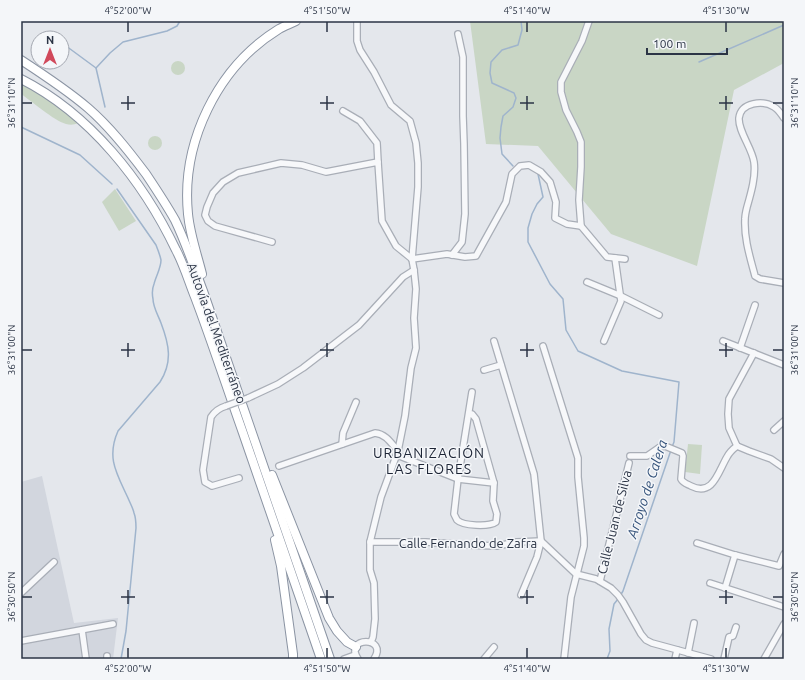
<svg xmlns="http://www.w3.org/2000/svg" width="805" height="680" font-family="Ubuntu,sans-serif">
	<rect width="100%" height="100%" fill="#e4e7ec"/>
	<polygon fill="#d2d6de" points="42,476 74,623 118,618 113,659 21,659 21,482"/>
	<g fill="#c9d6c5">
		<polygon points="470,21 784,21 784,63 734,90 697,266 611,234 538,146 486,144"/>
		<circle cx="178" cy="68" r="7"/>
		<path d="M21 84C42 94 61 108 78 123 74 125 70 125 66 124 53 120 33 102 21 94Z"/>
		<circle cx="155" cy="143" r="7"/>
		<polygon points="115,189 136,221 119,231 102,202"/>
		<polygon points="688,444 702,445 700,474 685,472"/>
	</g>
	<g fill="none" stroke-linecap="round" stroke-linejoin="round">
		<g stroke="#9fb4cc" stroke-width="1.5">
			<polyline points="62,43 96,68"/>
			<polyline points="699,62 784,25"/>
			<polyline points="105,107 96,68 110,53 123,42 167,31 177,26 180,21"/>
			<polyline points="21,127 80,155 112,184"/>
			<polyline points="513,166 502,154 500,138 501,127 503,116 513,107 516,98 514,93 492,83 490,73 491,62 502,50 518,45 522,30 521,21"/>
			<polyline points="538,174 543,197 537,204 532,214 528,228 528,242 550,284 563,299 566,330 578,351 622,371 679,382 674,442 672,447"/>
			<path d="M117 189 156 245C158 250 160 255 161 260 161 268 156 276 154 284 152 289 152 294 153 299 153 307 158 315 161 323 169 344 173 362 160 382L118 431C106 458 117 474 128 498 130 503 133 508 134 513 136 518 136 523 136 528L126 631 121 659"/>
			<polyline points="620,596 623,591 671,450"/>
			<polyline points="607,659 610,651 609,629 614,604 618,599"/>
		</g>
		<defs>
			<g id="minor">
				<polyline points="357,21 357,41 360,50 374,72 391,105 410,121 416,143 418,163 418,187 412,259"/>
				<polyline points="343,111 360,121 377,143 378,162"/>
				<path d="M784 118C781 114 778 109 774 107 763 100 741 102 739 118 738 131 752 148 754 162 756 176 751 193 747 207 746 211 745 215 745 219 744 239 750 257 755 276L760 279 784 283"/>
				<polyline points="581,226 579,200 581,167 581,142 577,132 566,110 561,92 561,82 582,41 589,21"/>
				<polyline points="272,242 215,226 208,221 205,215 207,207 213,193 223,182 238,173 281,163 302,165 326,172 378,162 382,221 396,246 412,259 414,270 416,289 414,318 416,348 411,368 405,416 398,451 381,497 370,542 370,570 374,583 375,619 373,637 371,642"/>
				<polyline points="452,255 462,242 465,214 464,144 463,116 463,57 458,34"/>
				<polyline points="412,259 447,254 465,257 476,256 506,202 512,174 520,166 529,165 541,172 550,182 556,202 555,218 567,224 581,226 607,257 625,259"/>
				<polyline points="587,282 621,296 659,315"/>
				<polyline points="494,341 534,474 541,541 537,557 521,595"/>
				<polyline points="604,341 621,301 615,258"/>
				<polyline points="723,341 784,365"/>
				<polyline points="543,346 578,458 578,477 584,538 584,546 571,597 564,659"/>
				<polyline points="740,348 755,305"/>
				<polyline points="484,370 501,365"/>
				<polyline points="248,398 278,384 303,368 359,325 403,277 414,270"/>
				<path d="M226 406C219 408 215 411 211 417L203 470 205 482 212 486 239 478"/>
				<path d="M469 413 472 414 476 419 494 483 493 501 497 514 496 522C489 527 463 526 457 520 456 518 455 516 454 514L458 479 472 392"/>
				<polyline points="774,430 784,421"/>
				<polyline points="342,444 343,433 356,402"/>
				<polyline points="737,446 729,428 728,414 729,399 754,353"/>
				<polyline points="737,446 749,451 771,459 784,468"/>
				<polyline points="397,455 458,479 494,483"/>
				<path d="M630 456H647L660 447 665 446 682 453 683 456 681 479C683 483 687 484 691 486 713 497 718 472 727 457 729 453 733 449 737 446"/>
				<path d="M279 466 375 433C386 434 391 443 398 451"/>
				<polyline points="370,542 426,542 467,545 497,546 517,542 541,541 576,574 596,579 611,588 618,595 623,602 641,634 646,640 652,643 711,659"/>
				<polyline points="697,543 735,555 779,566 784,554"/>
				<polyline points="600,581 629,463"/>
				<polyline points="710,583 784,607"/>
				<polyline points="725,588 735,555"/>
				<polyline points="21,593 54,562"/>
				<polyline points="82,630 86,659"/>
				<polyline points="21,641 113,624"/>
				<polyline points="688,653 694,623"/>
				<polyline points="107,656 107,659"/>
				<polyline points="344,659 355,655"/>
				<path d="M358 659C343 636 389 636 374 659"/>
				<polyline points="484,659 494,647"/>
				<polyline points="675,659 677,650"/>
				<polyline points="724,659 729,637 733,636 736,627"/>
				<polyline points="764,659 784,624"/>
			</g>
			<g id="highway">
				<path d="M21 60C44 75 67 90 88 108 110 127 128 150 146 174 156 189 166 204 175 220 186 243 194 267 203 291L330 659"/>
				<path d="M21 79C90 114 143 181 176 250 184 265 189 282 195 297 212 342 227 388 243 433 269 509 295 584 321 659"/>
				<path d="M202 274C197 254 190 235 188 214 181 143 217 67 279 29 284 26 290 24 296 21"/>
				<polyline points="272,475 329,618 337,631 347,642 356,647"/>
				<polyline points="275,540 281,566 293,654 293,659"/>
			</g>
		</defs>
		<use href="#minor" stroke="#a9aeb7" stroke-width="8"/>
		<use href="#highway" stroke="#8b94a3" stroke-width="10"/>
		<use href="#minor" stroke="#f7f8fa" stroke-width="5.5"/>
		<use href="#highway" stroke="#fff" stroke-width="8"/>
		<defs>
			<polyline id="minor-bridge" points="226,406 248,398"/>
		</defs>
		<use href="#minor-bridge" stroke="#a9aeb7" stroke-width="8" stroke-linecap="butt"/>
		<use href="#minor-bridge" stroke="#f7f8fa" stroke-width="5.5"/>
	</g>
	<path fill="none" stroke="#2b3445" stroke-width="1.5" d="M128 22V32M327 22V32M527 22V32M726 22V32M128 96V110M327 96V110M527 96V110M726 96V110M22 103H32M121 103H135M320 103H334M520 103H534M719 103H733M773 103H783M128 343V357M327 343V357M527 343V357M726 343V357M22 350H32M121 350H135M320 350H334M520 350H534M719 350H733M773 350H783M128 590V604M327 590V604M527 590V604M726 590V604M22 597H32M121 597H135M320 597H334M520 597H534M719 597H733M773 597H783M128 648V658M327 648V658M527 648V658M726 648V658"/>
	<g text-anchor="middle" stroke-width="3" stroke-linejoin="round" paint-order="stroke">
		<g font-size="13" fill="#2b3445" stroke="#f4f6f9">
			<text transform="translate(217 333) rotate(70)" y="5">Autovía del Mediterráneo</text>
			<text transform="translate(614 522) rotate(-76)" y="5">Calle Juan de Silva</text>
			<text x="468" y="548">Calle Fernando de Zafra</text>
		</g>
		<g font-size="14" letter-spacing="1" fill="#1d2536" stroke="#f4f6f9">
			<text x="429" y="458">URBANIZACIÓN<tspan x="429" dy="16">LAS FLORES</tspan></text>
		</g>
		<g font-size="14" font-style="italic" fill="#34527a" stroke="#f4f6f9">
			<text transform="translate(647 489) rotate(-72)" y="5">Arroyo de Calera</text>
		</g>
	</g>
	<rect width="805" height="680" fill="none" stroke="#f4f6f9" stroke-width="44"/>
	<g transform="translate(50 50)"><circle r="19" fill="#f4f6f9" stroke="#a4a8b1"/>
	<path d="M0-3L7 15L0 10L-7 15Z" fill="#d1495b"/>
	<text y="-6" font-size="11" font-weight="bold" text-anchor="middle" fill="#2b3445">N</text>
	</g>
	<path d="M647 48v6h80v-6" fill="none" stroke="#2b3445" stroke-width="2"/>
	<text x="653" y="48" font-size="12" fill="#2b3445" stroke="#f4f6f9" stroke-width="3" paint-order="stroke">100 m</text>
	<rect x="22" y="22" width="761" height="636" fill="none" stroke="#2b3445" stroke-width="1.5"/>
	<g font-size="10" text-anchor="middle" fill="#2b3445">
		<text x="128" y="14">4°52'00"W</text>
		<text x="327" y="14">4°51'50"W</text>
		<text x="527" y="14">4°51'40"W</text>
		<text x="726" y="14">4°51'30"W</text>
		<text transform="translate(11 103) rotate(-90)" y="4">36°31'10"N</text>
		<text transform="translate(794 103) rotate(-90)" y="4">36°31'10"N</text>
		<text transform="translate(11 350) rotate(-90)" y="4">36°31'00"N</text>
		<text transform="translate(794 350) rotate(-90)" y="4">36°31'00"N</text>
		<text transform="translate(11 597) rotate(-90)" y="4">36°30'50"N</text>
		<text transform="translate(794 597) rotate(-90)" y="4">36°30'50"N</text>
		<text x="128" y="672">4°52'00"W</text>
		<text x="327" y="672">4°51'50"W</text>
		<text x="527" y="672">4°51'40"W</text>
		<text x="726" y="672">4°51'30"W</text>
	</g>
</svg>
